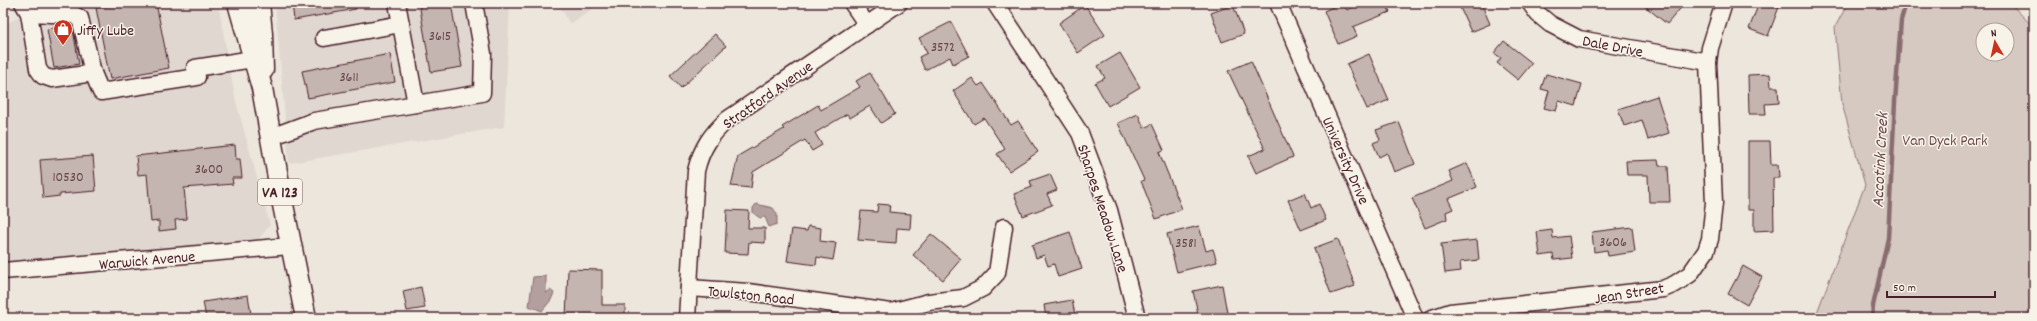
<svg xmlns="http://www.w3.org/2000/svg" width="2037" height="321" font-family="Dekko,sans-serif">
	<rect width="100%" height="100%" fill="#ece6dd"/>
	<filter id="ink" filterUnits="userSpaceOnUse"><feTurbulence type="fractalNoise" baseFrequency=".025" numOctaves="2"/><feDisplacementMap in="SourceGraphic" scale="8" xChannelSelector="R" yChannelSelector="G"/><feConvolveMatrix kernelMatrix="1 2 1 2 8 2 1 2 1" color-interpolation-filters="sRGB"/></filter>
	<g filter="url(#ink)">
		<g fill="#e0d7d0">
			<polygon points="40,3 218,3 235,98 270,225 259,239 3,265 3,16 6,14 8,23"/>
			<polygon points="275,3 510,3 504,127 289,163"/>
			<polygon points="558,3 601,3 570,24"/>
		</g>
		<path fill="#d5c9c2" stroke="#907476" fill-rule="evenodd" d="M1848 3H2010L2034 28V308L2024 318H1815L1865 185 1842 104 1835 27ZM1983 30H2007V54H1983Z"/>
		<g fill="#b39f9d" stroke="#896c6f">
			<polygon points="756,204 773,208 777,214 777,224 769,227 765,217 760,218 753,213 753,208"/>
			<polygon points="546,276 546,293 550,290 554,293 551,300 542,311 529,306 533,277"/>
		</g>
		<g fill="none" stroke-linecap="round" stroke-linejoin="round">
			<polyline stroke="#896c6f" stroke-width="4.5" points="1872,318 1873,306 1888,238 1895,102 1901,20 1906,3"/>
		</g>
		<g fill="#c4b5b0" stroke="#4a1f2b">
			<polygon points="124,3 156,3 169,68 110,79 96,8"/>
			<polygon points="292,3 356,3 356,9 294,20"/>
			<polygon points="419,3 451,3 462,67 431,72"/>
			<polygon points="1342,3 1347,10 1363,3 1386,3 1390,12 1353,27 1357,36 1338,44 1324,11"/>
			<polygon points="1458,3 1481,3 1490,24 1471,32"/>
			<polygon points="1641,3 1685,3 1667,24"/>
			<polygon points="1759,3 1769,3 1779,7 1768,36 1749,29"/>
			<polygon points="1085,5 1105,35 1078,53 1059,23"/>
			<polygon points="1233,5 1244,34 1222,42 1211,13"/>
			<polygon points="951,22 969,56 953,64 950,57 925,70 919,57 927,53 919,38"/>
			<polygon points="72,24 79,64 54,68 47,29"/>
			<polygon points="715,34 726,46 681,88 670,76"/>
			<polygon points="1504,41 1532,63 1518,80 1497,63 1501,58 1494,53"/>
			<polygon points="1120,53 1140,87 1108,106 1095,83 1105,78 1098,66"/>
			<polygon points="390,54 395,82 308,98 302,71"/>
			<polygon points="1369,54 1389,100 1367,109 1347,64"/>
			<polygon points="1251,61 1293,157 1256,173 1248,156 1265,149 1228,71"/>
			<polygon points="870,73 895,114 881,123 870,106 850,118 847,114 815,133 822,145 812,151 805,140 753,172 751,188 731,186 738,156 784,129 782,127 818,105 821,110 860,87 856,81"/>
			<polygon points="1546,74 1582,84 1576,106 1559,101 1556,111 1544,108 1549,91 1541,89"/>
			<polygon points="1770,74 1771,87 1778,87 1779,103 1765,104 1766,114 1749,114 1748,75"/>
			<polygon points="972,78 978,86 983,83 1011,125 1018,121 1038,152 1009,171 997,154 1005,149 984,118 974,124 953,91"/>
			<polygon points="1657,96 1669,133 1648,140 1642,120 1624,126 1618,109"/>
			<polygon points="1138,114 1144,128 1152,124 1164,150 1159,152 1182,209 1156,219 1141,181 1144,180 1118,123"/>
			<polygon points="1399,122 1415,164 1394,172 1387,153 1379,157 1373,143 1380,140 1376,130"/>
			<polygon points="1748,141 1770,141 1771,165 1778,165 1779,178 1773,178 1774,230 1754,231 1754,210 1748,210"/>
			<polygon points="235,145 236,159 240,159 242,178 232,178 233,184 184,188 187,219 175,220 176,229 159,231 159,221 151,222 147,174 138,175 136,156"/>
			<polygon points="93,156 96,191 60,194 60,196 43,198 40,160"/>
			<polygon points="1658,160 1659,166 1668,166 1670,202 1649,202 1648,175 1627,175 1626,161"/>
			<polygon points="1467,163 1477,187 1448,199 1453,209 1446,212 1447,219 1425,228 1412,198 1453,181 1449,171"/>
			<polygon points="1050,174 1057,190 1047,194 1052,205 1023,216 1014,194 1032,187 1030,181"/>
			<polygon points="1305,193 1311,208 1319,204 1326,220 1301,230 1288,200"/>
			<polygon points="878,204 890,205 889,212 911,214 910,229 897,228 896,243 858,240 861,211 877,212"/>
			<polygon points="727,210 749,211 748,228 765,228 765,243 749,242 748,254 725,253"/>
			<polygon points="808,226 821,228 820,241 836,243 833,260 817,257 816,265 787,261 792,229 807,231"/>
			<polygon points="1199,226 1206,251 1213,249 1217,262 1177,272 1167,234"/>
			<polygon points="1632,227 1635,252 1608,256 1607,250 1594,252 1592,232"/>
			<polygon points="1552,230 1553,238 1569,236 1572,258 1554,260 1553,254 1540,256 1537,232"/>
			<polygon points="1070,232 1082,269 1058,277 1054,264 1048,266 1044,255 1036,258 1032,245"/>
			<polygon points="931,234 961,259 943,280 913,255"/>
			<polygon points="1338,239 1355,286 1331,294 1314,248"/>
			<polygon points="1477,240 1479,260 1460,262 1461,271 1445,273 1441,244"/>
			<polygon points="1743,266 1762,277 1747,305 1728,294"/>
			<polygon points="568,269 602,270 602,305 625,305 625,318 566,318"/>
			<polygon points="1222,285 1228,318 1199,318 1193,291"/>
			<polygon points="421,287 425,308 407,311 403,291"/>
			<polygon points="248,295 251,314 242,315 243,318 206,318 203,302"/>
			<polygon points="1072,300 1075,315 1068,316 1068,318 1046,318 1044,305"/>
		</g>
		<g fill="none" stroke-linecap="round" stroke-linejoin="round">
			<defs>
				<g id="minor">
					<polyline points="23,3 29,13 38,69 43,76 52,79 93,73"/>
					<polyline points="397,3 416,104"/>
					<polyline points="852,3 867,25"/>
					<polyline points="995,3 1080,133 1109,210 1137,318"/>
					<polyline points="1278,3 1415,318"/>
					<polyline points="1530,3 1538,14 1550,24 1579,39 1708,62"/>
					<polyline points="29,13 74,15 80,18 93,73 101,92 197,77 195,68 253,59"/>
					<polyline points="324,38 401,24"/>
					<polyline points="271,137 314,121 482,93 483,54 474,3"/>
					<polyline points="3,271 290,246"/>
					<polyline points="689,288 748,292 891,312 929,302 963,298 983,288 997,273 1004,227"/>
					<path d="M687 318 696 171C701 149 711 134 728 119L899 3"/>
					<polyline points="1432,318 1450,312 1663,289 1675,284 1690,274 1706,251 1710,239 1714,203 1708,62 1710,48 1724,3"/>
				</g>
				<g id="major">
					<polyline points="238,3 262,88 282,200 306,318"/>
					<polyline points="259,3 262,34 263,70"/>
				</g>
			</defs>
			<use href="#minor" stroke="#4a1f2b" stroke-width="19"/>
			<use href="#major" stroke="#4a1f2b" stroke-width="23"/>
			<use href="#minor" stroke="#f7f3e8" stroke-width="16"/>
			<use href="#major" stroke="#f7f3e8" stroke-width="20"/>
		</g>
	</g>
	<defs>
		<symbol id="shop-pin" viewBox="-11 -11 22 30"><path d="M0 17L-7.5 6A9.5 9.5 0 1 1 7.5 6Z" fill="#c8321e" stroke="#f7f3e8"/><path d="M-5-2.5h2.3a2.7 3.5 0 0 1 5.4 0H5L5.5 6h-11ZM-1.5-2.5h3a1.5 2.3 0 0 0-3 0Z" fill="#fff"/></symbol>
	</defs>
	<g fill-rule="evenodd">
		<use href="#shop-pin" x="52" y="18" width="22" height="30"/>
	</g>
	<g text-anchor="middle" stroke-width="3" stroke-linejoin="round" paint-order="stroke">
		<g font-size="14" fill="#68444c">
			<text x="440" y="40">3615</text>
			<text x="943" y="51">3572</text>
			<text x="349" y="81">3611</text>
			<text x="209" y="173">3600</text>
			<text x="68" y="181">10530</text>
			<text x="1613" y="246">3606</text>
			<text x="1186" y="247">3581</text>
		</g>
		<rect fill="#f7f3e8" stroke="#7e5f64" stroke-width="1" x="258" y="179" width="44" height="26" rx="3"/>
		<g font-size="15" font-weight="bold" fill="#4a1f2b">
			<text x="280" y="197">VA 123</text>
		</g>
		<g font-size="16" fill="#4a1f2b" stroke="#f7f3e8" text-anchor="start">
			<text x="77" y="35">Jiffy Lube</text>
		</g>
		<g font-size="16" fill="#4a1f2b" stroke="#f7f3e8">
			<text transform="translate(1613 45) rotate(11)" y="6">Dale Drive</text>
			<text transform="translate(767 94) rotate(-35)" y="6">Stratford Avenue</text>
			<text transform="translate(1347 160) rotate(66)" y="6">University Drive</text>
			<text transform="translate(1104 208) rotate(72)" y="6">Sharpes Meadow Lane</text>
			<text transform="translate(147 259) rotate(-5)" y="6">Warwick Avenue</text>
			<text transform="translate(1629 292) rotate(-9)" y="6">Jean Street</text>
			<text transform="translate(751 294) rotate(6)" y="6">Towlston Road</text>
		</g>
		<g font-size="16" fill="#6d4a51" stroke="#f7f3e8">
			<text x="1945" y="145">Van Dyck Park</text>
		</g>
		<g font-size="17" font-style="italic" fill="#6f4c53" stroke="#f7f3e8">
			<text transform="translate(1879 160) rotate(-87)" y="6">Accotink Creek</text>
		</g>
	</g>
	<rect width="2037" height="321" fill="none" stroke="#f7f3e8" stroke-width="16"/>
	<rect x="8" y="8" width="2021" height="305" fill="none" stroke="#4a1f2b" stroke-width="1.5" filter="url(#ink)"/>
	<g transform="translate(1995 42) rotate(351)"><circle r="19" fill="#f7f3e8" stroke="#b29e9c"/>
	<path d="M0-3L7 15L0 10L-7 15Z" fill="#c8321e"/>
	<text y="-6" font-size="11" font-weight="bold" text-anchor="middle" fill="#4a1f2b">N</text>
	</g>
	<path d="M1887 291v6h108v-6" fill="none" stroke="#4a1f2b" stroke-width="2"/>
	<text x="1893" y="291" font-size="12" fill="#4a1f2b" stroke="#f7f3e8" stroke-width="3" paint-order="stroke">50 m</text>
</svg>
